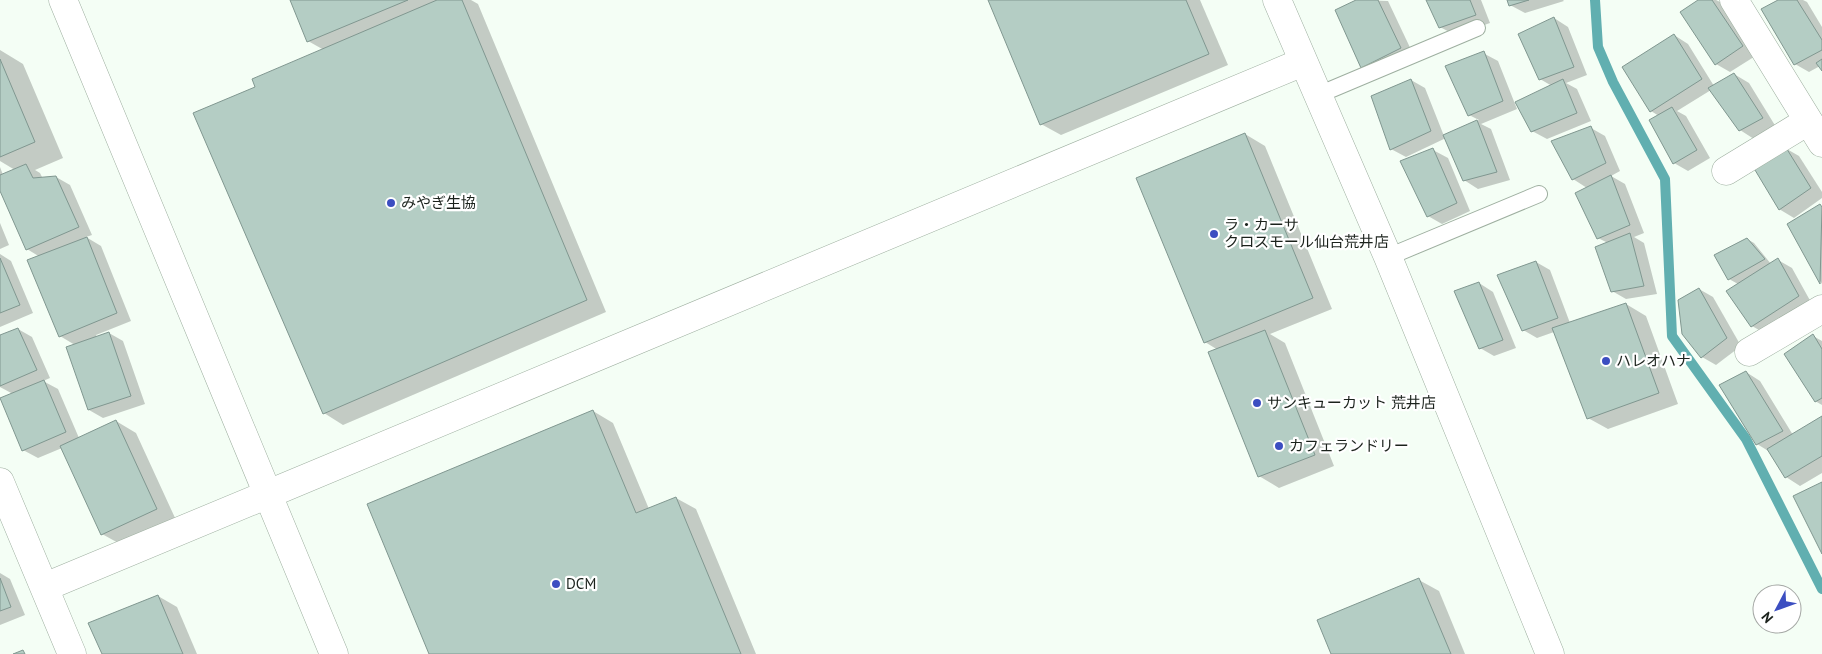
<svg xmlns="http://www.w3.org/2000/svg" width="1822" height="654" font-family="'PT Sans','Noto Sans JP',sans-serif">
	<rect width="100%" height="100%" fill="#f4fef5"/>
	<g fill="#0003">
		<polygon points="291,0 471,0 478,4 606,312 343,425 324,413 257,87 324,50 308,41"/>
		<polygon points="989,0 1200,0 1228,65 1061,135 1041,124"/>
		<polygon points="1359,0 1388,1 1414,56 1376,75 1362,67"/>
		<polygon points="1428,0 1481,0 1490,23 1455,35 1440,27"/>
		<polygon points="1509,0 1563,0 1564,1 1525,13 1510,5"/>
		<polygon points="1700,0 1716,0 1722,3 1757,55 1730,72 1716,64"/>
		<polygon points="1781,0 1803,0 1807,2 1822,27 1822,69 1820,66 1809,72 1795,64"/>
		<polygon points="1554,18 1568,27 1587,75 1566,83 1577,89 1591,121 1547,139 1532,131 1552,86 1540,79"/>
		<polygon points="1674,35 1688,44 1714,86 1734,74 1749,83 1776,127 1754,139 1740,130 1711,90 1677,111 1686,116 1710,158 1688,171 1674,163 1659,116 1651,111"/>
		<polygon points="0,50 23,64 63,158 35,170 40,173 43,179 56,177 70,185 92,235 86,237 101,246 131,321 96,335 97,337 109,333 123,341 145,404 103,418 89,410 75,345 60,336 40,257 27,249 0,188 0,167 3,175 15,170 0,161"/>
		<polygon points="1483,53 1498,61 1517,109 1481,124 1491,129 1510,180 1478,189 1464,180 1446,138 1406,157 1391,149 1411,80 1425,88 1444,136 1479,120 1469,115"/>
		<polygon points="1591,128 1605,136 1620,171 1611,176 1625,184 1644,233 1634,237 1644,243 1657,294 1626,299 1612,291 1608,243 1598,238 1587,188 1573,179"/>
		<polygon points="1245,134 1265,146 1332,309 1270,334 1285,343 1334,466 1279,488 1259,476 1218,350 1205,342"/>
		<polygon points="1785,148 1799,156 1822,192 1822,198 1794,218 1779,209"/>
		<polygon points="1433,150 1448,158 1470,211 1442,224 1428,216"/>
		<polygon points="1820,205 1822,207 1822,284 1788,224"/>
		<polygon points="0,223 9,245 0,249"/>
		<polygon points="1747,239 1754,243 1771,264 1778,260 1792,268 1812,304 1766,334 1752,326 1738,284 1729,279"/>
		<polygon points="0,254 11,261 33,313 0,327"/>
		<polygon points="1536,262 1550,270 1570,323 1626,304 1646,316 1678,404 1608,429 1588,418 1554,332 1537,338 1523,330"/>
		<polygon points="1479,283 1493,292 1516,348 1494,356 1480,348"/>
		<polygon points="1699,289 1713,297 1741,346 1716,365 1702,357"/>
		<polygon points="18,329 32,337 50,378 43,381 58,389 79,438 116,421 136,433 176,520 122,545 102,534 62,448 38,458 23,450 13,394 0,387 0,337"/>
		<polygon points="1813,336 1822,341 1822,405 1815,401"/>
		<polygon points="1746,372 1760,381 1793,435 1822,418 1822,473 1800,486 1786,477 1770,452 1757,444"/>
		<polygon points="593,411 613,423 649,509 676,498 696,509 756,654 431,654"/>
		<polygon points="0,573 10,579 25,615 0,625"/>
		<polygon points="1419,580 1439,591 1465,654 1332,654"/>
		<polygon points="158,596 177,607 197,654 103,654"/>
	</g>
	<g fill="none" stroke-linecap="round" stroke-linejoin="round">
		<polyline stroke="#61afb0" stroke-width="10" points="1595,0 1598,47 1613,82 1665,179 1672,336 1746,439 1822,589"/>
	</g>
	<g fill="#b4cdc4" stroke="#809790">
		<polygon points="290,0 408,0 307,42"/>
		<polygon points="437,0 462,0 587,300 323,414 193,113 255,87 252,79"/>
		<polygon points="988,0 1186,0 1209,54 1040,125"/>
		<polygon points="1356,0 1378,0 1401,48 1361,68 1335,10"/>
		<polygon points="1426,0 1470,0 1476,15 1439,28"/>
		<polygon points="1507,0 1529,0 1509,6"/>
		<polygon points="1698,0 1712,0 1743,46 1715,65 1680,12"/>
		<polygon points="1778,0 1797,0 1822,40 1822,50 1794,65 1761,9"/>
		<polygon points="1554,17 1574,67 1539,80 1518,34"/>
		<polygon points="1674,34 1702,79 1650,112 1622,67"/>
		<polygon points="1484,51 1503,101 1468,116 1445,66"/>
		<polygon points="0,59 35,142 0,157"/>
		<polygon points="1822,59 1822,71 1816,63"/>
		<polygon points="1734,73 1763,118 1739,131 1708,88"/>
		<polygon points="1411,79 1431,131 1390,150 1371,96"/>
		<polygon points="1563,79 1577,113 1531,132 1515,102"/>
		<polygon points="1672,107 1697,150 1673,164 1649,120"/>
		<polygon points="1477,120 1497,172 1463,181 1443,135"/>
		<polygon points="1591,126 1606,163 1572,180 1551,141"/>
		<polygon points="1245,133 1313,298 1204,343 1136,178"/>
		<polygon points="1785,146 1811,188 1779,210 1752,165"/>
		<polygon points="1433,148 1457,203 1427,217 1400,161"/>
		<polygon points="26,164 33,178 56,176 79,227 26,250 0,191 0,175"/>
		<polygon points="1611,175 1630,225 1597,239 1575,193"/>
		<polygon points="1820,204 1822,207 1820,284 1787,224"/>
		<polygon points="1630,233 1644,286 1611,292 1595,247"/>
		<polygon points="87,237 117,313 59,337 27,260"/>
		<polygon points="1747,238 1765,259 1728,280 1714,255"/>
		<polygon points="0,258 20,305 0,313"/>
		<polygon points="1778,258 1799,296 1751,327 1726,291"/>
		<polygon points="1536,261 1558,318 1522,331 1497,275"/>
		<polygon points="1479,282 1503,340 1479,349 1454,291"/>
		<polygon points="1699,288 1727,338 1701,358 1682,334 1678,300"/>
		<polygon points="1626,303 1659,393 1587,419 1552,328"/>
		<polygon points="18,328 37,370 0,386 0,335"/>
		<polygon points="1265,330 1315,455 1258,477 1208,352"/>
		<polygon points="109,332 131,396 88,410 66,347"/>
		<polygon points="1813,334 1822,349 1822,398 1815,402 1784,354"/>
		<polygon points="1746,371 1783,431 1756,445 1719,385"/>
		<polygon points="44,380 66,432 22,451 0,398"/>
		<polygon points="593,410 636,513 676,497 741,654 429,654 367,504"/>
		<polygon points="1822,416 1822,456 1785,478 1767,449"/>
		<polygon points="116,420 157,509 101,535 60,446"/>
		<polygon points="1822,482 1822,554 1793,496"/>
		<polygon points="0,578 11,607 0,611"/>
		<polygon points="1419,578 1451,654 1331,654 1317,620"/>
		<polygon points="158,595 183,654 102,654 88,623"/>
		<polygon points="23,650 25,654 13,654"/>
	</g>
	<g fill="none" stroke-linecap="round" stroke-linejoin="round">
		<defs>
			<g id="service">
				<polyline points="1318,95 1477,28"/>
				<polyline points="1388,257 1539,194"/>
			</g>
			<g id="minor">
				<polyline points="1734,0 1822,143"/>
				<polyline points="1726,171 1808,121"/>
				<polyline points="1749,352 1822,309"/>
				<polyline points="0,482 72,654"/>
				<polyline points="45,587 266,495"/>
			</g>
			<g id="tertiary">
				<polyline points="63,0 334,654"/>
				<polyline points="1277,0 1388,257 1550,654"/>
				<polyline points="266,495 1303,62"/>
			</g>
		</defs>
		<use href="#service" stroke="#9eafa0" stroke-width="18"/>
		<use href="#minor" stroke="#9eafa0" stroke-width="29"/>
		<use href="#tertiary" stroke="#9eafa0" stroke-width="29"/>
		<use href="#service" stroke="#fff" stroke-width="16"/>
		<use href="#minor" stroke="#fff" stroke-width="28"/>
		<use href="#tertiary" stroke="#fff" stroke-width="28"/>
	</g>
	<g fill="#3c4ec1" stroke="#fff" stroke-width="2">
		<circle cx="391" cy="203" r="5"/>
		<circle cx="1214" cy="234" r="5"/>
		<circle cx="1606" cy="361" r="5"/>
		<circle cx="1257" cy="403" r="5"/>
		<circle cx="1279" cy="446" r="5"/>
		<circle cx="556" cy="584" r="5"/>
	</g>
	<g text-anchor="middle" stroke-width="4.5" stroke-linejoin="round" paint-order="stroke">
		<g font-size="15" fill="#1b221c" stroke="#fff" text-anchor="start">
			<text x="401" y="208">みやぎ生協</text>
			<text x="1224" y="230">ラ・カーサ<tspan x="1224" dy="17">クロスモール仙台荒井店</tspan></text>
			<text x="1616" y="366">ハレオハナ</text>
			<text x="1267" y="408">サンキューカット 荒井店</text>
			<text x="1289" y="451">カフェランドリー</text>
			<text x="566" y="589">DCM</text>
		</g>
	</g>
	<g transform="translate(1777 609) rotate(229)"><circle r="24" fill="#ffffff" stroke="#a4a7a4"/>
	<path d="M0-4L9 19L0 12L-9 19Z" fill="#3c4ec1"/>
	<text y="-8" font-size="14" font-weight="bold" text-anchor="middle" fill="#1b221c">N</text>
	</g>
</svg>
